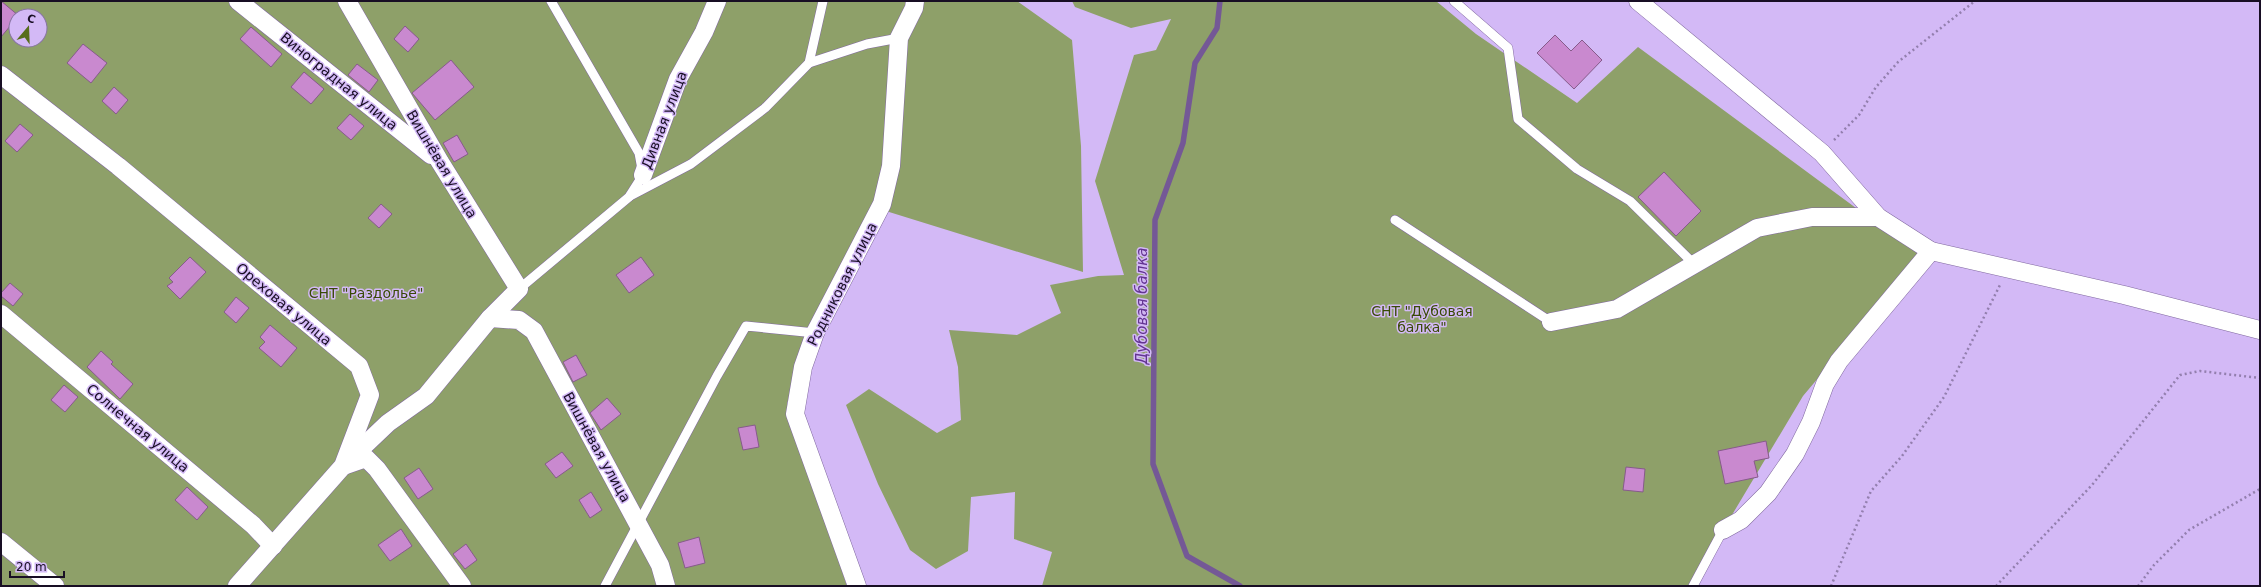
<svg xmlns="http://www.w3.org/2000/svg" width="2261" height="587" font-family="'DejaVu Sans',sans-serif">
	<rect width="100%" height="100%" fill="#d3b9f6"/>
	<g fill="#8ea069" fill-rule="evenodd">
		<path d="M1 1H1017L1072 40 1081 146 1083 272 873 207 811 325 787 404 847 586H1ZM16 16H40V40H16Z"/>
		<polygon points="1072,1 1436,1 1476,34 1577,103 1638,47 1921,256 1803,396 1723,530 1693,586 1042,586 1052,552 1014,539 1015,492 971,497 968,551 936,569 910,550 878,484 846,405 869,389 937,433 961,420 958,367 949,330 1017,335 1061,313 1050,285 1098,276 1124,275 1095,181 1134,55 1156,50 1171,19 1131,28 1075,7"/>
	</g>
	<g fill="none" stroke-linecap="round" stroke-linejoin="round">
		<polyline stroke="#745896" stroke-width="5.5" points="1220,1 1217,28 1195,63 1183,143 1155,220 1153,464 1187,556 1240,586"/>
	</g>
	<g fill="#c989cf" stroke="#865b8a">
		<polygon points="1,1 19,16 16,16 16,19 1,37"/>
		<polygon points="405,26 419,39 408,52 394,39"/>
		<polygon points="251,27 282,54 271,67 240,39"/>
		<polygon points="1555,35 1571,51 1582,40 1602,60 1574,89 1537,53"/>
		<polygon points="83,44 107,63 91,83 67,63"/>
		<polygon points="451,60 474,87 435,120 412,93"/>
		<polygon points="357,64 378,80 369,92 348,75"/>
		<polygon points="304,72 324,89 311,104 291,87"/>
		<polygon points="114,87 128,100 116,114 102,101"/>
		<polygon points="350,114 364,126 351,140 337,128"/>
		<polygon points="20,124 33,135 17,152 5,141"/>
		<polygon points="457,135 468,154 454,162 443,143"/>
		<polygon points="1664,172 1701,211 1676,236 1638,197"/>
		<polygon points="381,204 392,214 379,228 368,218"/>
		<polygon points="190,257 206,272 180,299 167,286 173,282 169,278"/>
		<polygon points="641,257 654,275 629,293 616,275"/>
		<polygon points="10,283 23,294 13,306 1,296 1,293"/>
		<polygon points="236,297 249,308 236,323 224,312"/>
		<polygon points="270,325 297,348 281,367 259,348 265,342 260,337"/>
		<polygon points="101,351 113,362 111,364 133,384 120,399 87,367"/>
		<polygon points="576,355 587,375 573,382 563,362"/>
		<polygon points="64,385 78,397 65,412 51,400"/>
		<polygon points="607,398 621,414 601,430 590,413"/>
		<polygon points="755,425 759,447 743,450 738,428"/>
		<polygon points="1766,441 1769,458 1754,461 1758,477 1725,484 1718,451"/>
		<polygon points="562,452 573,466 556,478 545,464"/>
		<polygon points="1626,467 1645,469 1643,492 1623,490"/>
		<polygon points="419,468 433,489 418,499 404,478"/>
		<polygon points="187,487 208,507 197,520 175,500"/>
		<polygon points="591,492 602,510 590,518 579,500"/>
		<polygon points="401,529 412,546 390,561 378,545"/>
		<polygon points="699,537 705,563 685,568 678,543"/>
		<polygon points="466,544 477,560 465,569 453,554"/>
	</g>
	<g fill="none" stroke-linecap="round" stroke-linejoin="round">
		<defs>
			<g id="lane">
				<polyline points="1454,1 1508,48 1518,119 1577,169 1630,201 1694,264"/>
				<polyline points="809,63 867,44 899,38"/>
				<polyline points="630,196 691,164 765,108 809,63 823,1"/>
				<polyline points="1395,220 1551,322"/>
				<polyline points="519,289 629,197 643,175 639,153 551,1"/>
				<polyline points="605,586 717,376 746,326 815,333"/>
				<polyline points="1693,586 1723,530"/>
			</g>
			<g id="street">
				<polyline points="238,1 431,155"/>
				<polyline points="347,1 440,162 519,289 490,318 426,396 388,423 347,462"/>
				<polyline points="1638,1 1822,153 1878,217 1931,251 2124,295 2260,330"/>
				<polyline points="1,75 118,166 359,366 370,395 343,466 237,586"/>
				<polyline points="643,175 678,79 704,32 717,1"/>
				<polyline points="1,314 253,525 273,546"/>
				<polyline points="490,318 519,320 534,331 660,565 666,586"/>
				<polyline points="1551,322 1617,309 1757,228 1812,217 1878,217"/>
				<polyline points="346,465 366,458 377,469 462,586"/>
				<polyline points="1723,530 1741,520 1768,493 1795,454 1811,422 1825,384 1839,361 1931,251"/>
				<polyline points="1,542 55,586"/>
				<polyline points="857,586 795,414 803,367 815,333 882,204 891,166 899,38 914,8 915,1"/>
			</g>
		</defs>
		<use href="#lane" stroke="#8169a0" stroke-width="10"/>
		<use href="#street" stroke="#8169a0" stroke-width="19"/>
		<g stroke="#937fae" stroke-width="2.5" stroke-dasharray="2 3" stroke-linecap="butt">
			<polyline points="1834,140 1859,115 1876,87 1898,62 1975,1"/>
			<polyline points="1831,586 1871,491 1902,456 1944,397 2000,285"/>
			<polyline points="1996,586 2092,485 2180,375 2200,371 2260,378"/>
			<polyline points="2138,586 2154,565 2189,530 2260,489"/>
		</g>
		<use href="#lane" stroke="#fff" stroke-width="9"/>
		<use href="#street" stroke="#fff" stroke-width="18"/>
	</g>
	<g text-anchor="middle" stroke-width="3" stroke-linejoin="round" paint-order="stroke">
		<g font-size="14" fill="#180e24" stroke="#d3b9f6">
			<text transform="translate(339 81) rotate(39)" y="5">Виноградная улица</text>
			<text transform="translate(664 120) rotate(-69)" y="5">Дивная улица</text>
			<text transform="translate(442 164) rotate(59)" y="5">Вишнёвая улица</text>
			<text transform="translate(842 284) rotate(-63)" y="5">Родниковая улица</text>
			<text transform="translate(284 304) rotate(40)" y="5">Ореховая улица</text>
			<text transform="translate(138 428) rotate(40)" y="5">Солнечная улица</text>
			<text transform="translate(597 447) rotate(61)" y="5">Вишнёвая улица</text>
		</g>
		<g font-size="14" fill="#394a06" stroke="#d3b9f6">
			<text x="366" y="298">СНТ "Раздолье"</text>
			<text x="1422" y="316">СНТ "Дубовая<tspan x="1422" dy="16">балка"</tspan></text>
		</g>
		<g font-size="15" font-style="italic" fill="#633492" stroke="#d3b9f6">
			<text transform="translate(1142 306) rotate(-90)" y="5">Дубовая балка</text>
		</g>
	</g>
	<rect width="2261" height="587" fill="none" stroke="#180e24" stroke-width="4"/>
	<g transform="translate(28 28) rotate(19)"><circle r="19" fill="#d3b9f6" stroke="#8875a2"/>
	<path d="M0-3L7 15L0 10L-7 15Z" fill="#576d1c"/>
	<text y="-6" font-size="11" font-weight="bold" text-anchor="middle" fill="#180e24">С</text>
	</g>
	<path d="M10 571v6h54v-6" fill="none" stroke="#180e24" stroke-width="2"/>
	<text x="16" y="571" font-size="12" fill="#180e24" stroke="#d3b9f6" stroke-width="3" paint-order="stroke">20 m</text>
</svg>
